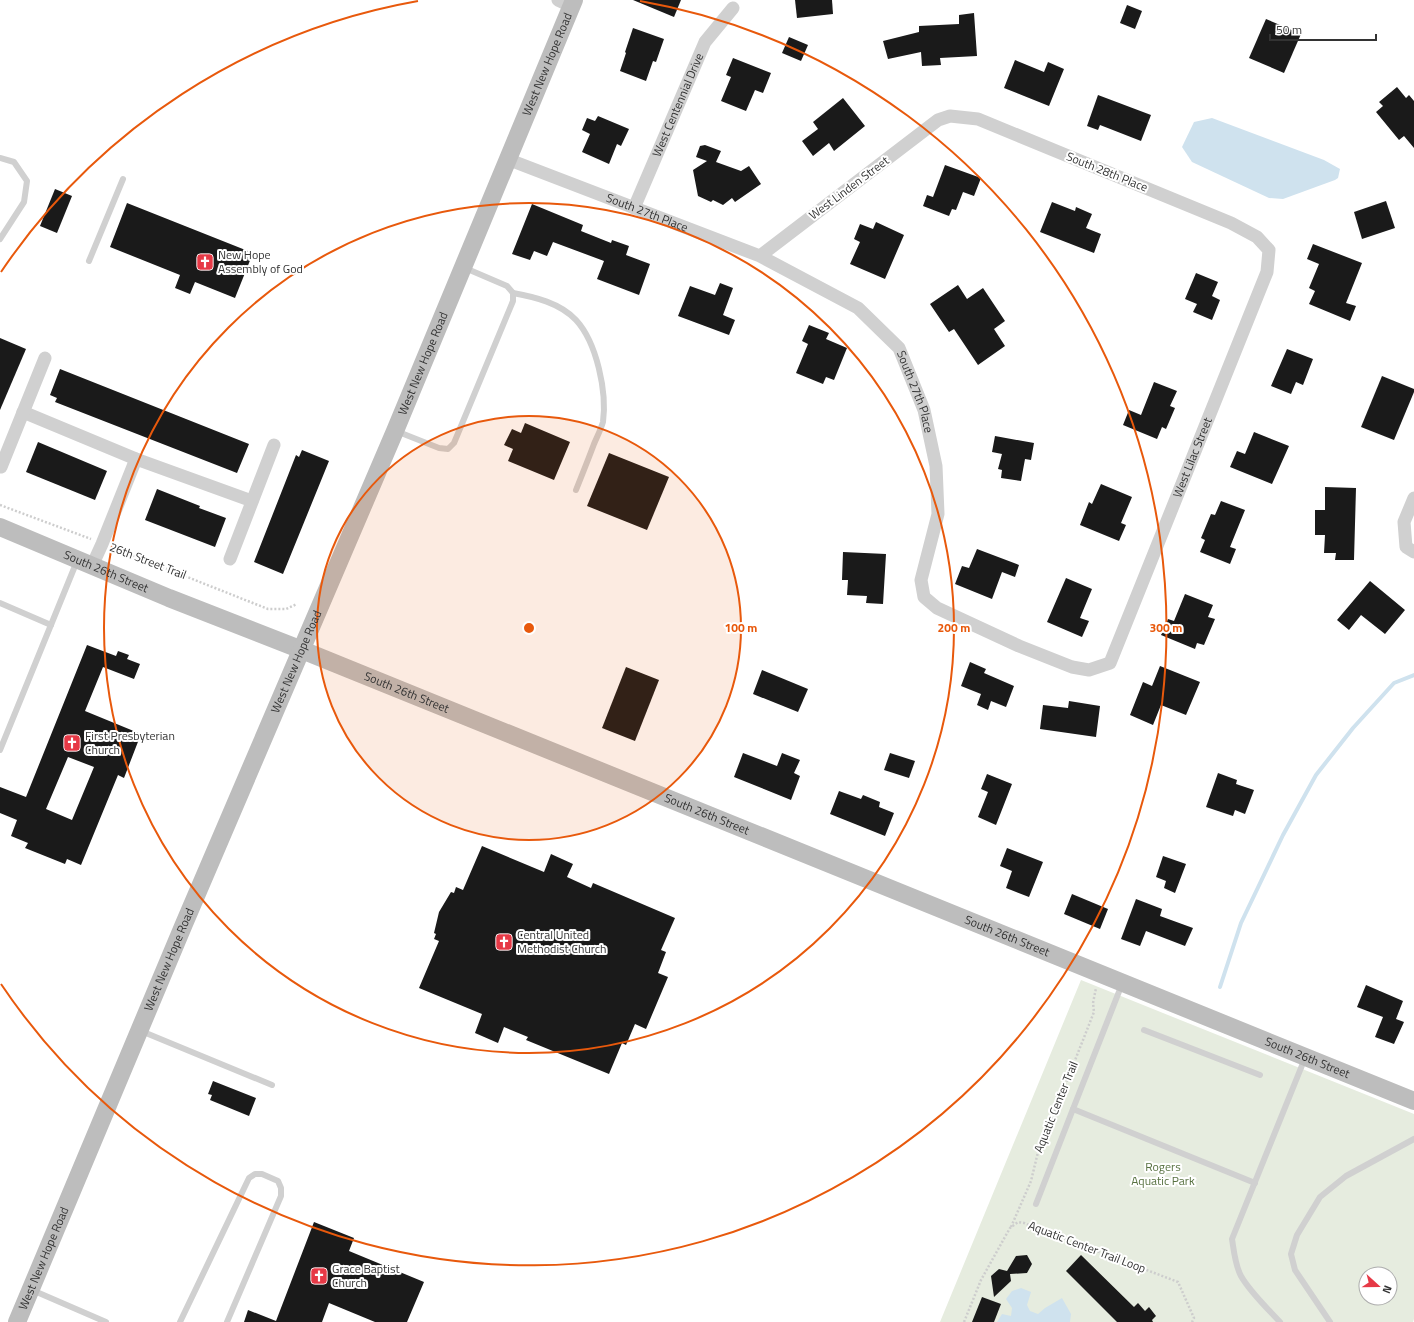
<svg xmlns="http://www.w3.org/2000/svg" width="1414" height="1322" font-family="'Titillium Web',sans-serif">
	<rect width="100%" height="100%" fill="#fff"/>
	<path fill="#e6ecdf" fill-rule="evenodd" d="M1081 980 1414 1114V1319L1413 1322H940ZM1366 1274H1390V1298H1366Z"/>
	<g fill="#cfe2ee">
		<polygon points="1212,118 1324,160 1340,169 1338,178 1335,180 1283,199 1269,198 1192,162 1182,147 1194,122"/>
		<polygon points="1021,1288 1031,1292 1027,1305 1030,1311 1038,1314 1045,1308 1062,1298 1071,1314 1070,1322 997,1322 1002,1314 1011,1316 1012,1308 1006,1299 1012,1291"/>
	</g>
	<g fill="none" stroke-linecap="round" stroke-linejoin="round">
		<polyline stroke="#cfe2ee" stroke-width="4" points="1220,987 1241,923 1283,835 1316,775 1353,728 1394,683 1414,675"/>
	</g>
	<g fill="#1a1a1a" fill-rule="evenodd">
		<polygon points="633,0 681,0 674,17"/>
		<polygon points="795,0 832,0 833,14 797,18"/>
		<polygon points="1127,5 1142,11 1135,29 1120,23"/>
		<polygon points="974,13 977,56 940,58 941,65 922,66 921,52 888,59 883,41 919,32 919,26 959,24 959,15"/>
		<polygon points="1266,19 1301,34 1284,73 1249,58"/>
		<polygon points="633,28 664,39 656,62 653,61 646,81 620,71 626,53 625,52"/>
		<polygon points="789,37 808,45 801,61 782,53"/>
		<polygon points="733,58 771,73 763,93 755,90 746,111 721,101 731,77 726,75"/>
		<polygon points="1015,60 1044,72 1048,62 1064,69 1049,106 1004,88"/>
		<polygon points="1397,87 1406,98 1409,95 1414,101 1414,148 1404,136 1399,140 1376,112 1383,106 1379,102"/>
		<polygon points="1098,95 1151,115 1141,141 1100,125 1098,130 1087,126"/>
		<polygon points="843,98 865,126 834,151 829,143 813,156 802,141 818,129 813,122"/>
		<polygon points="598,116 629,129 621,146 617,144 609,164 582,152 590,134 582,130 587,118 595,121"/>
		<polygon points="705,145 721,151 716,162 741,171 749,166 761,184 735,202 732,198 723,205 713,200 711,202 698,196 693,170 707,161 696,157 700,146"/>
		<polygon points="945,165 981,178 974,196 963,192 956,210 952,209 949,216 923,206 927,195 933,197"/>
		<polygon points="55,189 72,196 57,233 40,226"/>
		<polygon points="1386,201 1395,228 1362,239 1354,212"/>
		<polygon points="1052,202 1075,211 1076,207 1092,214 1086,228 1101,234 1094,253 1040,232"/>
		<polygon points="127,203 253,253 235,298 195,282 190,294 175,288 180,275 110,247"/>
		<polygon points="532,204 583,225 581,231 611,243 612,240 629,246 626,255 650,264 639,295 597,279 604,261 553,242 547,256 534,251 530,260 512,254"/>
		<polygon points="876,222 904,235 885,279 850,264 860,242 854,239 860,224 873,229"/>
		<polygon points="1313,244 1362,263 1346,303 1356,306 1350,321 1309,304 1315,291 1309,288 1319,264 1307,259"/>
		<polygon points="1196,273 1218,282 1212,296 1220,300 1212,320 1193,312 1197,304 1185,299"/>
		<polygon points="720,283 733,288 723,315 735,320 729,335 678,316 690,286 715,295"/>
		<polygon points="958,285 967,299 983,288 1005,321 994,329 1005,346 978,365 954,329 949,332 930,304"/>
		<polygon points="809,325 829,333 826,339 847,348 834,380 826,377 823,384 796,373 808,344 802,341"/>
		<polygon points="0,338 26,349 0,410"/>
		<polygon points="1287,349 1313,359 1303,385 1296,382 1291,394 1271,386"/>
		<polygon points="60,369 249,444 237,473 55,402 57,398 50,395"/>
		<polygon points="1382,376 1414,389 1414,392 1394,440 1361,427"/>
		<polygon points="1154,382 1177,391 1170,406 1175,408 1166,429 1162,427 1157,439 1123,425 1129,410 1141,415"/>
		<polygon points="525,423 570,442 554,480 508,461 513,449 504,445 512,429 521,433"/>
		<polygon points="1254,432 1289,446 1272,484 1230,467 1237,451 1245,454"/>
		<polygon points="995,436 1034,443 1031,460 1025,459 1021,481 1001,478 1002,470 998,469 1002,454 992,452"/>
		<polygon points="38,442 107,471 95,500 26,472"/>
		<polygon points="302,450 329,461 283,574 254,562 296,455 299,457"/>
		<polygon points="609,453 669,477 647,530 587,506"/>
		<polygon points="1101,484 1132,497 1121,523 1126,525 1119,541 1080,525 1089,502 1092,504"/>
		<polygon points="1325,487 1356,488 1354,560 1335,560 1336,553 1324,553 1325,535 1315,535 1315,510 1325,510"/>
		<polygon points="157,489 200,506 199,508 226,518 215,547 145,520"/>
		<polygon points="1221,501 1245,510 1230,547 1236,549 1230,564 1200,552 1205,540 1201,538 1211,514 1215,515"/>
		<polygon points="977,549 1019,565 1015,577 1002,572 992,599 955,584 962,566 969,568"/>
		<polygon points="843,552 886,554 883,604 866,603 867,596 847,595 848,580 842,580"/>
		<polygon points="1066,578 1092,589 1080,618 1089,621 1082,637 1047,622"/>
		<polygon points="1370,581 1405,610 1385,634 1361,615 1349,630 1337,620"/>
		<polygon points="1185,594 1213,605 1208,617 1215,619 1204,645 1197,643 1195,649 1161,635 1168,619 1174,621"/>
		<path d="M87 645 116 656 118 651 129 655 127 659 140 664 134 679 103 667 85 711 141 734 124 778 118 775 81 865 67 859 65 864 25 848 28 843 11 836 17 820 0 813V787L26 797ZM68 757 94 767 72 820 46 809Z"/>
		<polygon points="970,662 986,669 984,673 1014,686 1006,707 991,701 988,710 977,705 981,694 961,686"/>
		<polygon points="1160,666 1200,682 1186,715 1161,705 1153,725 1130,715 1143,682 1152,686"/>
		<polygon points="626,667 659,680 635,741 602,728"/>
		<polygon points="762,670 808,689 798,712 753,694"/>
		<polygon points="1069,701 1100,706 1096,737 1040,729 1043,705 1068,708"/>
		<polygon points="743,753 777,766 782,753 800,760 794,773 800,776 791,800 734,777"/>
		<polygon points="890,753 915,761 909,778 884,770"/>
		<polygon points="1218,773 1237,780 1236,784 1254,790 1245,814 1235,810 1233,816 1206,807"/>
		<polygon points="987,774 1012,784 996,825 978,817 988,792 981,789"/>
		<polygon points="839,791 861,799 863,795 880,802 879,807 894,813 885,836 830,814"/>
		<polygon points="482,846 544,872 551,854 573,864 567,877 591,888 593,883 675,918 661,950 666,952 658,973 668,977 646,1029 635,1024 626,1045 622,1043 609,1074 526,1040 528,1037 504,1027 498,1043 475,1033 482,1014 419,988 439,941 434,939 436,934 434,933 439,912 451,892 454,893 456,887 463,890"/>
		<polygon points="1007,848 1043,862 1029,897 1006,888 1012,871 1000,866"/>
		<polygon points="1163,856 1186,864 1175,893 1164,888 1166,881 1156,877"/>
		<polygon points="1072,894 1108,909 1100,929 1064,914"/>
		<polygon points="1136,899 1162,909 1160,916 1193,928 1185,946 1146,931 1140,946 1121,939"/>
		<polygon points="1366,985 1403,1001 1396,1019 1404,1022 1394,1044 1375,1037 1383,1017 1357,1007"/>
		<polygon points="213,1081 256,1098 249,1116 210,1100 212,1095 208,1094"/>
		<polygon points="314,1222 354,1238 349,1251 424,1282 407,1322 375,1322 329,1303 322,1322 244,1322 248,1310 276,1321"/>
		<polygon points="1027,1255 1032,1264 1027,1273 1010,1274 1011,1281 994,1297 991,1276 999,1269 1007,1271 1016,1256"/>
		<polygon points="1081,1255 1134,1307 1138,1303 1145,1311 1149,1307 1156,1316 1152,1320 1153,1322 1117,1322 1066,1271"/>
		<polygon points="982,1297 1001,1304 994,1322 972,1322"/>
	</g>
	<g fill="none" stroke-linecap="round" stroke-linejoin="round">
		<g stroke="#cdcdcd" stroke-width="2.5" stroke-dasharray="2 2" stroke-linecap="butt">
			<polyline points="0,505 91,539"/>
			<polyline points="114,548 268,609 286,609 297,604"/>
			<polyline points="1011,1227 1031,1181 1039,1148 1048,1129 1094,1012 1093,1003 1096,988"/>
			<polyline points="964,1322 981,1280 1010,1228 1018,1222 1024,1223 1178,1282 1194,1318 1192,1322"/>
		</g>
		<g stroke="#d0d0d0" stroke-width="6">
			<polyline points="0,158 14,162 27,181 24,202 0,239"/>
			<polyline points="89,261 123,179"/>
			<path d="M513 293C535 297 560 303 576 320 597 343 607 392 603 422 601 429 597 437 594 444 588 460 582 475 576 490"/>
			<polyline points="396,431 439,448 448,449 454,443 513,301 513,293 507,286 465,268"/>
			<polyline points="0,603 51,625"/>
			<polyline points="0,750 77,561"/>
			<polyline points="1122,984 1073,1109 1255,1183"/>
			<polyline points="1144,1030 1260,1075"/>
			<polyline points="141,1031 272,1085"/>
			<polyline points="1036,1204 1073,1109"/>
			<polyline points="32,1290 106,1322"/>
			<polyline points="180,1322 249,1178 255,1174 262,1174 278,1181 281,1188 281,1196 227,1322"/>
			<path d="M1280 1322C1268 1309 1250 1292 1241 1276 1235 1265 1234 1251 1232 1239L1305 1058"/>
			<polyline points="1330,1322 1295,1270 1291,1254 1297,1235 1320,1197 1346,1176 1414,1139"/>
		</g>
		<g stroke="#d0d0d0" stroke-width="13">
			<polyline points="558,0 571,6"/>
			<path id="s1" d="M507 159 760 256 858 308 899 348 924 410 936 466 938 514 921 580 924 597 937 608 1019 646 1072 667 1089 670 1110 663 1267 272 1269 250 1257 237 1231 223 978 119 950 116 938 120 760 256"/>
			<path id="s2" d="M634 208 705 42 733 8"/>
			<polyline points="23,412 136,459 252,501"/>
			<polyline points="1,467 45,358"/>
			<polyline points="1414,498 1404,522 1406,547 1414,552"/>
			<polyline points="230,559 274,445"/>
			<polyline points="92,566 102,544 136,459"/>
		</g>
		<g stroke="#bdbdbd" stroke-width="18">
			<path id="s3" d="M0 527 169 598 302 650 1414 1101"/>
			<path id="s4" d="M17 1322 184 924 395 431 574 0"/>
		</g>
	</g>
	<circle cx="529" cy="628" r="212" fill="#e8590c" fill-opacity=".12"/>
	<g fill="none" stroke="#e8590c" stroke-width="2">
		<circle cx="529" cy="628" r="212"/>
		<circle cx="529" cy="628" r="425"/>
		<path d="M1 272A637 637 0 0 1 418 1M640 1A637 637 0 1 1 1 984"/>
	</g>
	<defs>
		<symbol id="church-square" viewBox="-11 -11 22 22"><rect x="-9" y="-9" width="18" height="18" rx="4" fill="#e63946" stroke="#fff"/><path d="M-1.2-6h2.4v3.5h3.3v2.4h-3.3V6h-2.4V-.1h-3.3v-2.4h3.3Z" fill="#fff"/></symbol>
	</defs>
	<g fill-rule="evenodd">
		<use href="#church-square" x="195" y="252" width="20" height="20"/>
		<use href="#church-square" x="62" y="733" width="20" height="20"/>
		<use href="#church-square" x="494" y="932" width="20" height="20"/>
		<use href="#church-square" x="309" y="1266" width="20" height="20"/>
	</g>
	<g text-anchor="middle" stroke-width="4" stroke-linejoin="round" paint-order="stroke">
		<g font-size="12" fill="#333" stroke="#fff">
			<text dy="4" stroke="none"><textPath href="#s4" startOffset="1365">West New Hope Road</textPath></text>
			<text dy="4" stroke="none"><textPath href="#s2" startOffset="112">West Centennial Drive</textPath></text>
			<text transform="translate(1107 172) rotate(22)" y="4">South 28th Place</text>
			<text transform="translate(849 188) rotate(-37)" y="4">West Linden Street</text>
			<text dy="4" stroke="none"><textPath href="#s1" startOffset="150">South 27th Place</textPath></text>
			<text dy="4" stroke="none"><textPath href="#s4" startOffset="1041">West New Hope Road</textPath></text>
			<text dy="4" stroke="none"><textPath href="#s1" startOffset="486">South 27th Place</textPath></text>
			<text dy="4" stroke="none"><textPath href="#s1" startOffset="1122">West Lilac Street</textPath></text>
			<text transform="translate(148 561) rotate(21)" y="4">26th Street Trail</text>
			<text dy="4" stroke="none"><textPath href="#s3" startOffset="115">South 26th Street</textPath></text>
			<text dy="4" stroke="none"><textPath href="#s4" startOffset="717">West New Hope Road</textPath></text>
			<text dy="4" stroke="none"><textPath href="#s3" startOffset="439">South 26th Street</textPath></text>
			<text dy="4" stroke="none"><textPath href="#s3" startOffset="763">South 26th Street</textPath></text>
			<text dy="4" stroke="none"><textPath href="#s3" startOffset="1087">South 26th Street</textPath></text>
			<text dy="4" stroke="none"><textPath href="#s4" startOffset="393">West New Hope Road</textPath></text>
			<text dy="4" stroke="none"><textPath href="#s3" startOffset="1411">South 26th Street</textPath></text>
			<text transform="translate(1056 1107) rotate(-68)" y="4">Aquatic Center Trail</text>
			<text transform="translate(1087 1247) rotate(21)" y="4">Aquatic Center Trail Loop</text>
			<text dy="4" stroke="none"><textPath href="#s4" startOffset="69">West New Hope Road</textPath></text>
		</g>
		<g font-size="12" fill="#333" stroke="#fff" text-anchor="start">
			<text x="218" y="259">New Hope<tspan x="218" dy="14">Assembly of God</tspan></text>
			<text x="85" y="740">First Presbyterian<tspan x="85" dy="14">Church</tspan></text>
			<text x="517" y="939">Central United<tspan x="517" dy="14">Methodist Church</tspan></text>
			<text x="332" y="1273">Grace Baptist<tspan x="332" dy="14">Church</tspan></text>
		</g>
		<g font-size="12" fill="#56703f" stroke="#fff">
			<text x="1163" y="1171">Rogers<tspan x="1163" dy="14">Aquatic Park</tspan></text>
		</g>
	</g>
	<circle cx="529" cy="628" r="6" fill="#e8590c" stroke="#fff" stroke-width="2"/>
	<g font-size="12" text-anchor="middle" font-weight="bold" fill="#e8590c" stroke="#fff" stroke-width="4" stroke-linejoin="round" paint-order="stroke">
		<text x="741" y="632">100 m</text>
		<text x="954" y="632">200 m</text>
		<text x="1166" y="632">300 m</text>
	</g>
	<g transform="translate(1378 1286) rotate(111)"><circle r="19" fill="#ffffff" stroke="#adadad"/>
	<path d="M0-3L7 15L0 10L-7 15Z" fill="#e63946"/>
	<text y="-6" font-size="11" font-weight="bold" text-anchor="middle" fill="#333333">N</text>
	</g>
	<path d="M1270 34v6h106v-6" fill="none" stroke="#333333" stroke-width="2"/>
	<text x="1276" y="34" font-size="12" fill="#333333" stroke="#ffffff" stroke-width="3" paint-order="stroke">50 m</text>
</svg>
